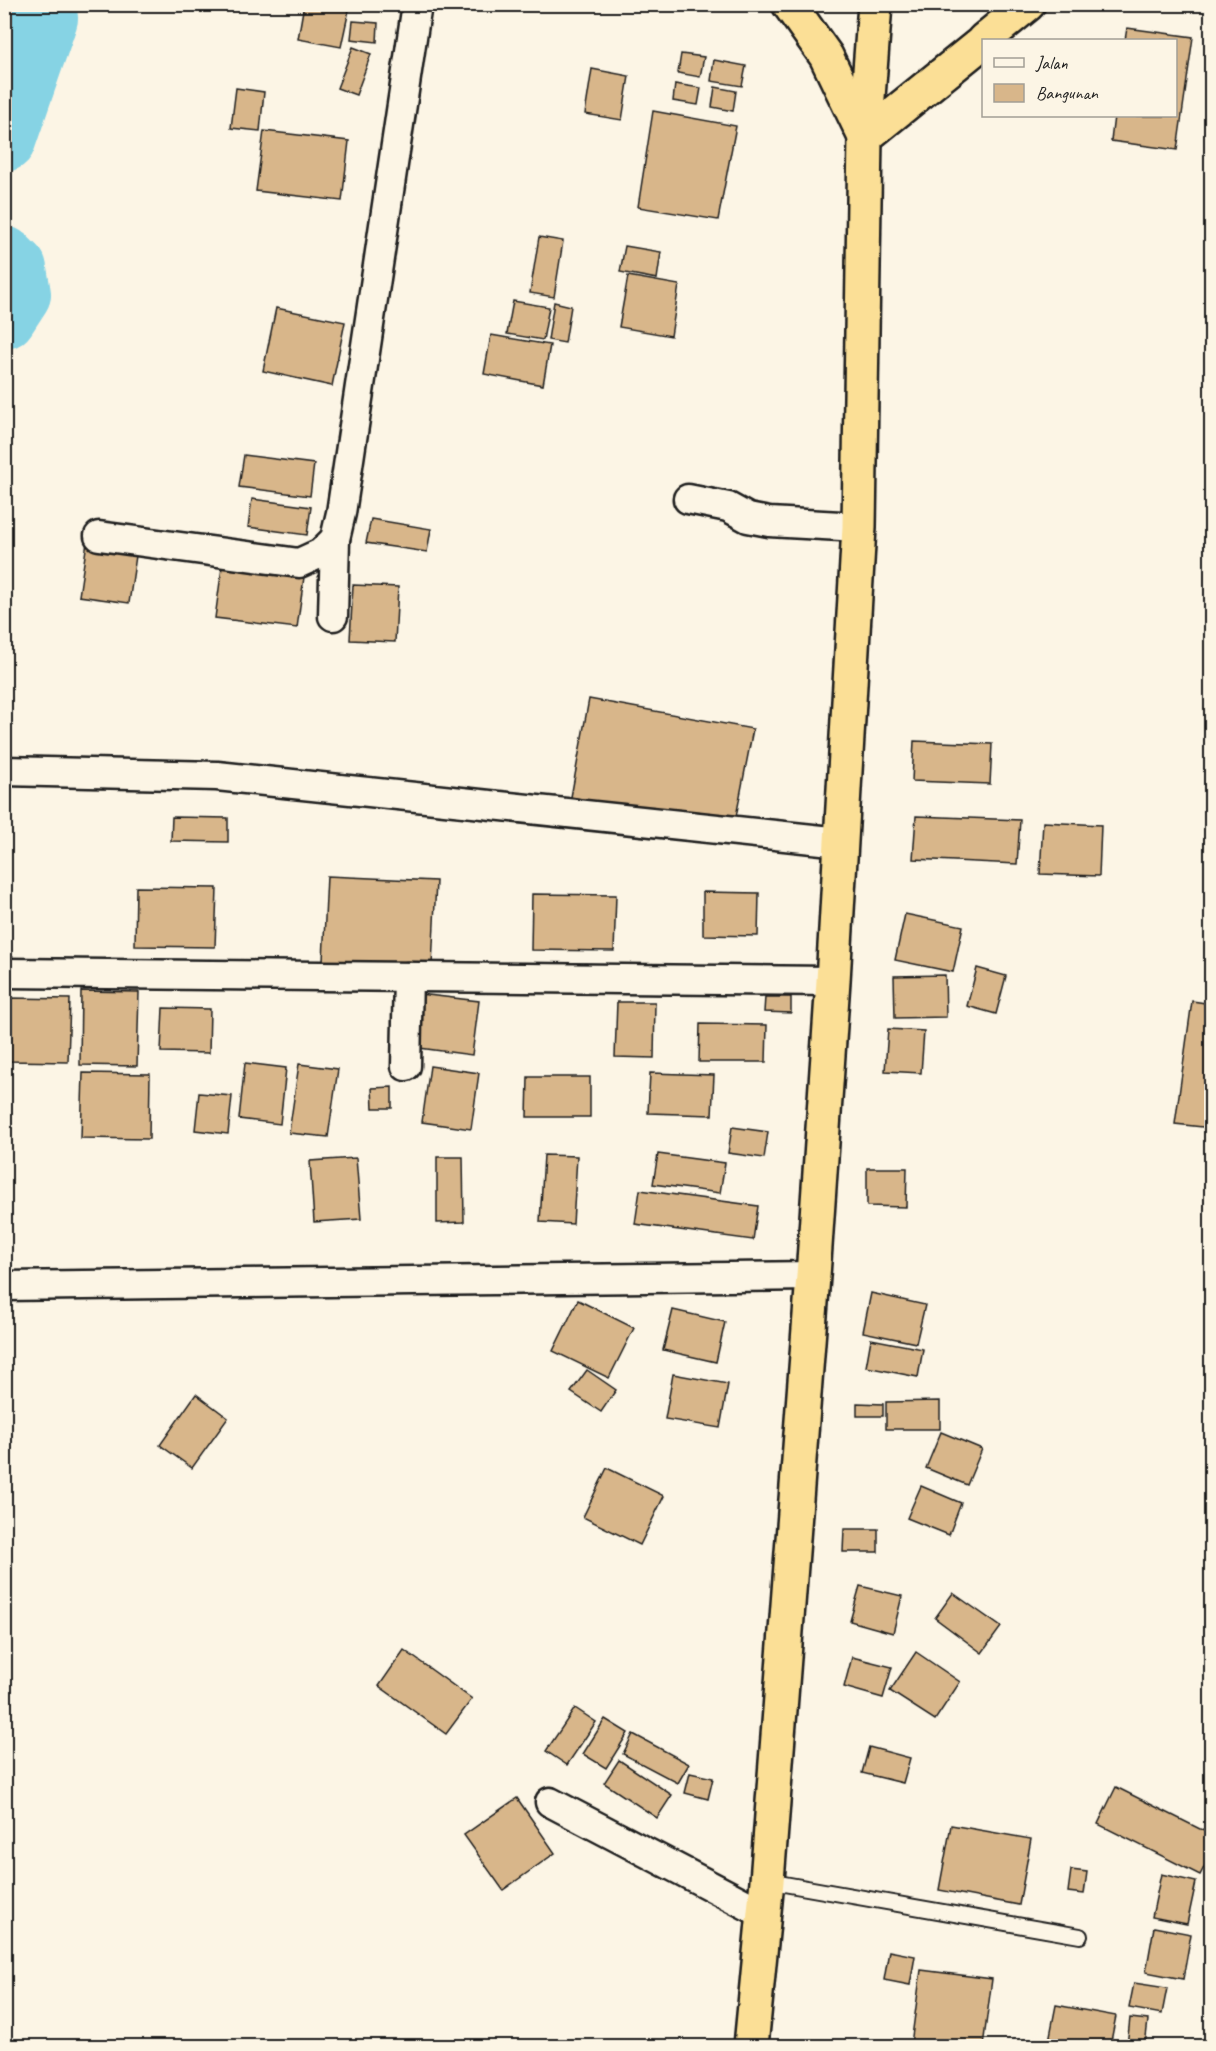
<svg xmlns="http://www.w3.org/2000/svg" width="1216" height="2051" font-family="Caveat,sans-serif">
	<rect width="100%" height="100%" fill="#fcf5e5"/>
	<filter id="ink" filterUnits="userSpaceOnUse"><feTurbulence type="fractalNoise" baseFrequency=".0167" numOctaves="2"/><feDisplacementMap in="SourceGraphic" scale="12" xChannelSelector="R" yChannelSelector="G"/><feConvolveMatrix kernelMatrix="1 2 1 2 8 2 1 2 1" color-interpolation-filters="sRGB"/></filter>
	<g filter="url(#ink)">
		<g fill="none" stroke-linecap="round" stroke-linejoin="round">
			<g stroke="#86d3e4" stroke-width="64">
				<polyline points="4,140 46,18 40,4"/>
				<polyline points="4,258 15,269 19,294 4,317"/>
			</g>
		</g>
		<g fill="#d8b68a" stroke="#1c1c1c" stroke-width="1.5">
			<polygon points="304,4 320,4 349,10 341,47 298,39"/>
			<polygon points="353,21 378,23 377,42 351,39"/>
			<polygon points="1127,28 1193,37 1177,150 1111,141 1114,116 1176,116 1176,40 1125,40"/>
			<polygon points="353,47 371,54 356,95 337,88"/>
			<polygon points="681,54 704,57 700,77 678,73"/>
			<polygon points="714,60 746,66 742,86 711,81"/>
			<polygon points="592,69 629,76 622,120 585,114"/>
			<polygon points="675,84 701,88 698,105 673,101"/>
			<polygon points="715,87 736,91 733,111 712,107"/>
			<polygon points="236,88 264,92 260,131 231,128"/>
			<polygon points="653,111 736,126 718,220 638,207"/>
			<polygon points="264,131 349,141 342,201 256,191"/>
			<polygon points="539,237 563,241 554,297 530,293"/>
			<polygon points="625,246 661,252 657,279 620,272"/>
			<polygon points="628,276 679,285 671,336 619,327"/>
			<polygon points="513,301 549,307 543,340 507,334"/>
			<polygon points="554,302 571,306 565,343 548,340"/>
			<polygon points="276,308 345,322 332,386 263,371"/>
			<polygon points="491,335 550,345 543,385 484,374"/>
			<polygon points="244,455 314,464 310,496 239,487"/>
			<polygon points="252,499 311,507 307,535 248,527"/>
			<polygon points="371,519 431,529 427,552 366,543"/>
			<polygon points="87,542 137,549 129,603 79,596"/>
			<polygon points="222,567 304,577 297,628 215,618"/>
			<polygon points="353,585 398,587 395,642 350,640"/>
			<polygon points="589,699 753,729 734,827 571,797"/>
			<polygon points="914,741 992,744 990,784 912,781"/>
			<polygon points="916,816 1020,820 1017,864 913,859"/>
			<polygon points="172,817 228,818 228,842 171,841"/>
			<polygon points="1043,822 1101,825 1099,876 1040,874"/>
			<polygon points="327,876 436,881 432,966 323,961"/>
			<polygon points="136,887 217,888 215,947 135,946"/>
			<polygon points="703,892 759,893 758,936 703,935"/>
			<polygon points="532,894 616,895 614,951 531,950"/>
			<polygon points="905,914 963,926 953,972 895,960"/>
			<polygon points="977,968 1006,976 996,1014 967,1006"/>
			<polygon points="945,975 946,1017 895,1018 894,976"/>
			<polygon points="81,991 139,992 137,1066 80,1065"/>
			<polygon points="419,994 479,1001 472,1055 412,1047"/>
			<polygon points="765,997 791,997 791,1013 764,1012"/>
			<polygon points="9,998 70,999 68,1062 8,1061"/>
			<polygon points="1192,1001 1212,1004 1212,1128 1175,1124"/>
			<polygon points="617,1002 655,1002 654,1058 615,1057"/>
			<polygon points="163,1008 210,1009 209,1053 161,1052"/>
			<polygon points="700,1024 767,1025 766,1062 699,1062"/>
			<polygon points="888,1029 924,1031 921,1073 885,1071"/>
			<polygon points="245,1063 286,1068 280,1124 239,1119"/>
			<polygon points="299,1064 338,1069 328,1137 289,1133"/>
			<polygon points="430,1066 479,1073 471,1129 422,1122"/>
			<polygon points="83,1073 150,1074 149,1139 81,1138"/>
			<polygon points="650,1073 714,1075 712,1115 648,1113"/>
			<polygon points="528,1077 590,1077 590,1117 527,1117"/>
			<polygon points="392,1087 392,1108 373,1108 372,1088"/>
			<polygon points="199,1093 232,1096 228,1134 195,1130"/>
			<polygon points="732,1127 768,1132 764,1158 728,1153"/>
			<polygon points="658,1154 725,1163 720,1193 653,1184"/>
			<polygon points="544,1155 577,1156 573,1224 540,1222"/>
			<polygon points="437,1157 463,1157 464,1222 437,1223"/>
			<polygon points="356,1158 361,1219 314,1222 310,1161"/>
			<polygon points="867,1168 907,1168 906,1207 867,1206"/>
			<polygon points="640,1190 758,1206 753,1240 635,1224"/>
			<polygon points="871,1293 925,1305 916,1343 863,1332"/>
			<polygon points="578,1300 634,1328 609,1378 553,1351"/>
			<polygon points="673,1310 725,1322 716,1362 663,1350"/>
			<polygon points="871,1339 923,1349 918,1377 866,1367"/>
			<polygon points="587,1370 616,1390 601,1412 571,1392"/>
			<polygon points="673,1374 728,1384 720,1428 665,1419"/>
			<polygon points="196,1394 228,1418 192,1468 160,1445"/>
			<polygon points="940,1401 940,1429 886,1429 886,1402"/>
			<polygon points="857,1403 883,1404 883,1416 857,1416"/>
			<polygon points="941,1432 982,1449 967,1485 926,1468"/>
			<polygon points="607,1468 664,1496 640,1545 583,1517"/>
			<polygon points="921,1486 961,1503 949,1535 907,1518"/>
			<polygon points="844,1529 878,1529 878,1552 843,1552"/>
			<polygon points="860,1586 902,1596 893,1633 850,1621"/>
			<polygon points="953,1593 1001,1627 982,1653 935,1618"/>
			<polygon points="404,1650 472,1699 446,1734 379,1686"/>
			<polygon points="916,1652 960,1682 935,1720 890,1691"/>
			<polygon points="852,1657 892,1667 883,1698 844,1687"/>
			<polygon points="575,1708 596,1722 567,1765 546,1751"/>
			<polygon points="605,1719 628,1733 606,1768 583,1754"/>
			<polygon points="633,1734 689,1764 678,1783 623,1754"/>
			<polygon points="869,1747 910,1758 903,1783 862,1773"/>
			<polygon points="619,1760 672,1795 657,1818 604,1783"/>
			<polygon points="690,1773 713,1778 708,1799 685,1793"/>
			<polygon points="1116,1787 1212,1835 1212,1852 1200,1875 1098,1824"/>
			<polygon points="517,1798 555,1853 503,1890 464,1835"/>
			<polygon points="951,1825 1031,1839 1019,1905 939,1890"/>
			<polygon points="1071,1870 1087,1872 1084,1894 1068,1892"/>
			<polygon points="1161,1874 1196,1882 1187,1924 1152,1917"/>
			<polygon points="1154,1927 1191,1934 1183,1979 1146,1972"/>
			<polygon points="889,1951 915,1956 910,1985 884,1980"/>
			<polygon points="921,1970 992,1979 983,2046 929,2046 911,2044"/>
			<polygon points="1134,1983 1167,1988 1162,2014 1129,2008"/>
			<polygon points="1056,2005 1116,2016 1110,2046 1048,2046"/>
			<polygon points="1130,2018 1148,2020 1145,2046 1127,2046"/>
		</g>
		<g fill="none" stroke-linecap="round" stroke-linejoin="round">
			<defs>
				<polyline id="lane" points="767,1881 1080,1936"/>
				<g id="street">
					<polyline points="688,499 728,507 748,518 769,522 859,527"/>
					<polyline points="99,536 299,563 321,553 335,539 341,513 417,4"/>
					<polyline points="333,616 335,539"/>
					<polyline points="4,771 217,776 841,842"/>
					<polyline points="4,973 833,981"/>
					<polyline points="406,1066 408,977"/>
					<polyline points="4,1286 813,1276"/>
					<polyline points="550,1802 764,1914"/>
				</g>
				<g id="highway">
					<polyline points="789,4 826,56 865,137 984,41"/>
					<polyline points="984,40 1028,4"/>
					<polyline points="751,2046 767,1881 813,1276 833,981 859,527 865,137 875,4"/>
				</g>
			</defs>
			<use href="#lane" stroke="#1c1c1c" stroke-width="18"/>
			<use href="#street" stroke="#1c1c1c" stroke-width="33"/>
			<use href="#highway" stroke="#1c1c1c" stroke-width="38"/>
			<use href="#lane" stroke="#fcf5e5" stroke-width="14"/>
			<use href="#street" stroke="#fcf5e5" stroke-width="28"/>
			<use href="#highway" stroke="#fbdf96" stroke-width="33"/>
		</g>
	</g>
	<rect width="1216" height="2051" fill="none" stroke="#fcf5e5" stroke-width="24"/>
	<rect x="12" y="12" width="1192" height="2027" fill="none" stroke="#1c1c1c" stroke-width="2" filter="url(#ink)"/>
	<rect x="982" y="39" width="195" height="78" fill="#fcf5e5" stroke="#a29e95" stroke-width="1.5"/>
	<rect x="994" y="58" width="30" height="9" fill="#fcf5e5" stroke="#a29e95" stroke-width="1.5"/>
	<text x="1036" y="69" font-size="18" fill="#1c1c1c">Jalan</text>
	<rect x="994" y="84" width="30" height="18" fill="#d8b68a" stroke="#a29e95" stroke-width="1.5"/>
	<text x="1036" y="99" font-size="18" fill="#1c1c1c">Bangunan</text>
</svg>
